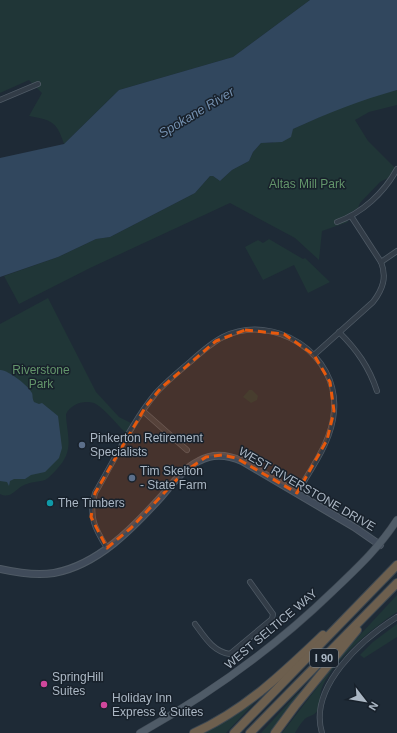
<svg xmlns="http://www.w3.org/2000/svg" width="397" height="733" font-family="Helvetica,sans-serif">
	<rect width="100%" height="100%" fill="#1e2a36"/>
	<g fill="#203637">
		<path d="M0 0H310L233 57 119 90 64 144C57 122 52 120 29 116L42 93 29 80 0 93Z"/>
		<polygon points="397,90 397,105 369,112 355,120 368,141 395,168 388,178 380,182 360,203 358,208 345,216 348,222 322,231 319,260 295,238 230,203 90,268 19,304 4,276 58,257 96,239 110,237 195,193 210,176 213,176 220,181 232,170 249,161 253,152 261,143 272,143 293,129 339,108 367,98"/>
		<polygon points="269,239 303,259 305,258 330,282 308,293 294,265 263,280 245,247 258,240 263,243"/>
		<path d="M48 298 96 392 119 417 131 423 126 433C118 426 105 409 96 404 85 399 71 404 66 414 67 437 75 450 57 469 53 473 49 478 45 480 38 482 29 482 22 486 14 491 10 499 0 494V324Z"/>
		<polygon points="249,390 252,390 258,396 257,400 251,403 243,397"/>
		<path d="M397 595V612C371 629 337 657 323 685 319 693 321 702 318 709 316 715 311 715 306 718 302 721 298 728 295 733H282L346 650Z"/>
		<polygon points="397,624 397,637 364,658 360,655 373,642"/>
		<polygon points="298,693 300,695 270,733 261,733"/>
		<polygon points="254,703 226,733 205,733"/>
	</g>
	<g fill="#31475e">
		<path d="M310 0H397V90C361 100 328 113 293 129L291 137 282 142 261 143 253 152 249 161 232 170 220 181 213 176H210L195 193 110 237 96 239 58 257 0 277V158L64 144 119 90 233 57Z"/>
		<path d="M0 370C7 369 29 386 32 393 33 396 32 398 34 402L39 404 42 403 58 416 62 448 59 458 45 472 31 475 25 479H14L10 481 9 486 7 482 0 481Z"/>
	</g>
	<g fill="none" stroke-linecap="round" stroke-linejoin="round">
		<defs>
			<g id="street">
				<polyline points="0,100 38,84"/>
				<path d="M337 222C362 213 384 193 397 169"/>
				<polyline points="381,262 397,251"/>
				<path d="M339 332C357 350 369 367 377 391"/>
				<path d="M314 355 373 302C383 289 387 277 381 262L351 216"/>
				<polyline points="143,411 187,450"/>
				<path d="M107 548C95 529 88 516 95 493 114 461 132 422 156 393 166 382 178 372 190 362 200 353 211 343 223 337 274 312 339 354 334 411 332 441 312 467 297 493"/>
				<path d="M195 624C204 636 213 652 230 654L272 619 273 614 250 582"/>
				<path d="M322 733C308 687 362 639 397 617"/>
			</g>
			<path id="secondary" d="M0 569C18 573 36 576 54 573 98 565 133 528 162 496 172 484 184 468 199 461 213 453 228 455 242 461L354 527 380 545"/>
			<path id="primary" d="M140 733C210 694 274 648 332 592 356 569 379 548 397 520"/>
			<g id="highway">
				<path d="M194 733C245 710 283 673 323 635"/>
				<polyline points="234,733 397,565"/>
				<polyline points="250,733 397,583"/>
				<polyline points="275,733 295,706 357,630"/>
			</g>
		</defs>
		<use href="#street" stroke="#4f5a65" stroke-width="6"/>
		<use href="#secondary" stroke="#4f5a65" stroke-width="8"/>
		<use href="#primary" stroke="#3b4550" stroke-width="8"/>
		<use href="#highway" stroke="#3c4751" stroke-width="10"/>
		<use href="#street" stroke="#323c47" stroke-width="4.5"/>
		<use href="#secondary" stroke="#404b5a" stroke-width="6"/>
		<use href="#primary" stroke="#4f5b67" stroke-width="7"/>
		<use href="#highway" stroke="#6d5f4e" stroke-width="8"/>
	</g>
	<path fill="#e8590c" fill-opacity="0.2" stroke="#e8590c" stroke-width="3" stroke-dasharray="8 5" stroke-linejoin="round" d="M245 330 284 334 314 355 330 382 334 411 327 440 297 493 236 458 222 455 206 457 184 472 131 528 107 548 91 517 95 493 146 406 161 388 216 341Z"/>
	<g fill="#5c6f8a" stroke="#18212b" stroke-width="1.5">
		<circle cx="82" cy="445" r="4"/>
		<circle cx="132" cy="478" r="4"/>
	</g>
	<circle fill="#0f9aa8" stroke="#18212b" stroke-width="1.5" cx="50" cy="503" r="4"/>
	<g fill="#d1479c" stroke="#18212b" stroke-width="1.5">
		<circle cx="44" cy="684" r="4"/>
		<circle cx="104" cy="705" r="4"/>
	</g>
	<g text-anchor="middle" stroke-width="3" stroke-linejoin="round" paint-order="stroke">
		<rect fill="#18212b" stroke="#7f8a96" stroke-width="1" x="310" y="649" width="28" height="18" rx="3"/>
		<g font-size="11" font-weight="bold" fill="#abb7c4">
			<text x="324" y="662">I 90</text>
		</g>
		<g font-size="12" fill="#63956b" stroke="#18212b">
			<text x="307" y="188">Altas Mill Park</text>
			<text x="41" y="374">Riverstone<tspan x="41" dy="14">Park</tspan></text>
		</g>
		<g font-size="12" fill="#abb7c4" stroke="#18212b" text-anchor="start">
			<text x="90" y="442">Pinkerton Retirement<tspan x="90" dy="14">Specialists</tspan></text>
			<text x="140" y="475">Tim Skelton<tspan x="140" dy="14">- State Farm</tspan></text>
			<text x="58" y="507">The Timbers</text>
			<text x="52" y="681">SpringHill<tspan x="52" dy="14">Suites</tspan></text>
			<text x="112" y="702">Holiday Inn<tspan x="112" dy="14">Express &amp; Suites</tspan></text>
		</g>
		<g font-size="12" fill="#abb7c4" stroke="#18212b">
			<text transform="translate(307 489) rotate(30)" y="4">WEST RIVERSTONE DRIVE</text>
			<text transform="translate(271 629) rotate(-40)" y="4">WEST SELTICE WAY</text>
		</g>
		<g font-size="13" font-style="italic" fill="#738fae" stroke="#18212b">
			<text transform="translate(196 112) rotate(-31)" y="5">Spokane River</text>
		</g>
	</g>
	<g transform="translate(365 701) rotate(121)" stroke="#18212b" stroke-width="3" paint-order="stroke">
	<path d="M0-3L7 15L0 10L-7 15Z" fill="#abb7c4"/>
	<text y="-6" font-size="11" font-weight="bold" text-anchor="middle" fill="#abb7c4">N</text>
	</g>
</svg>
